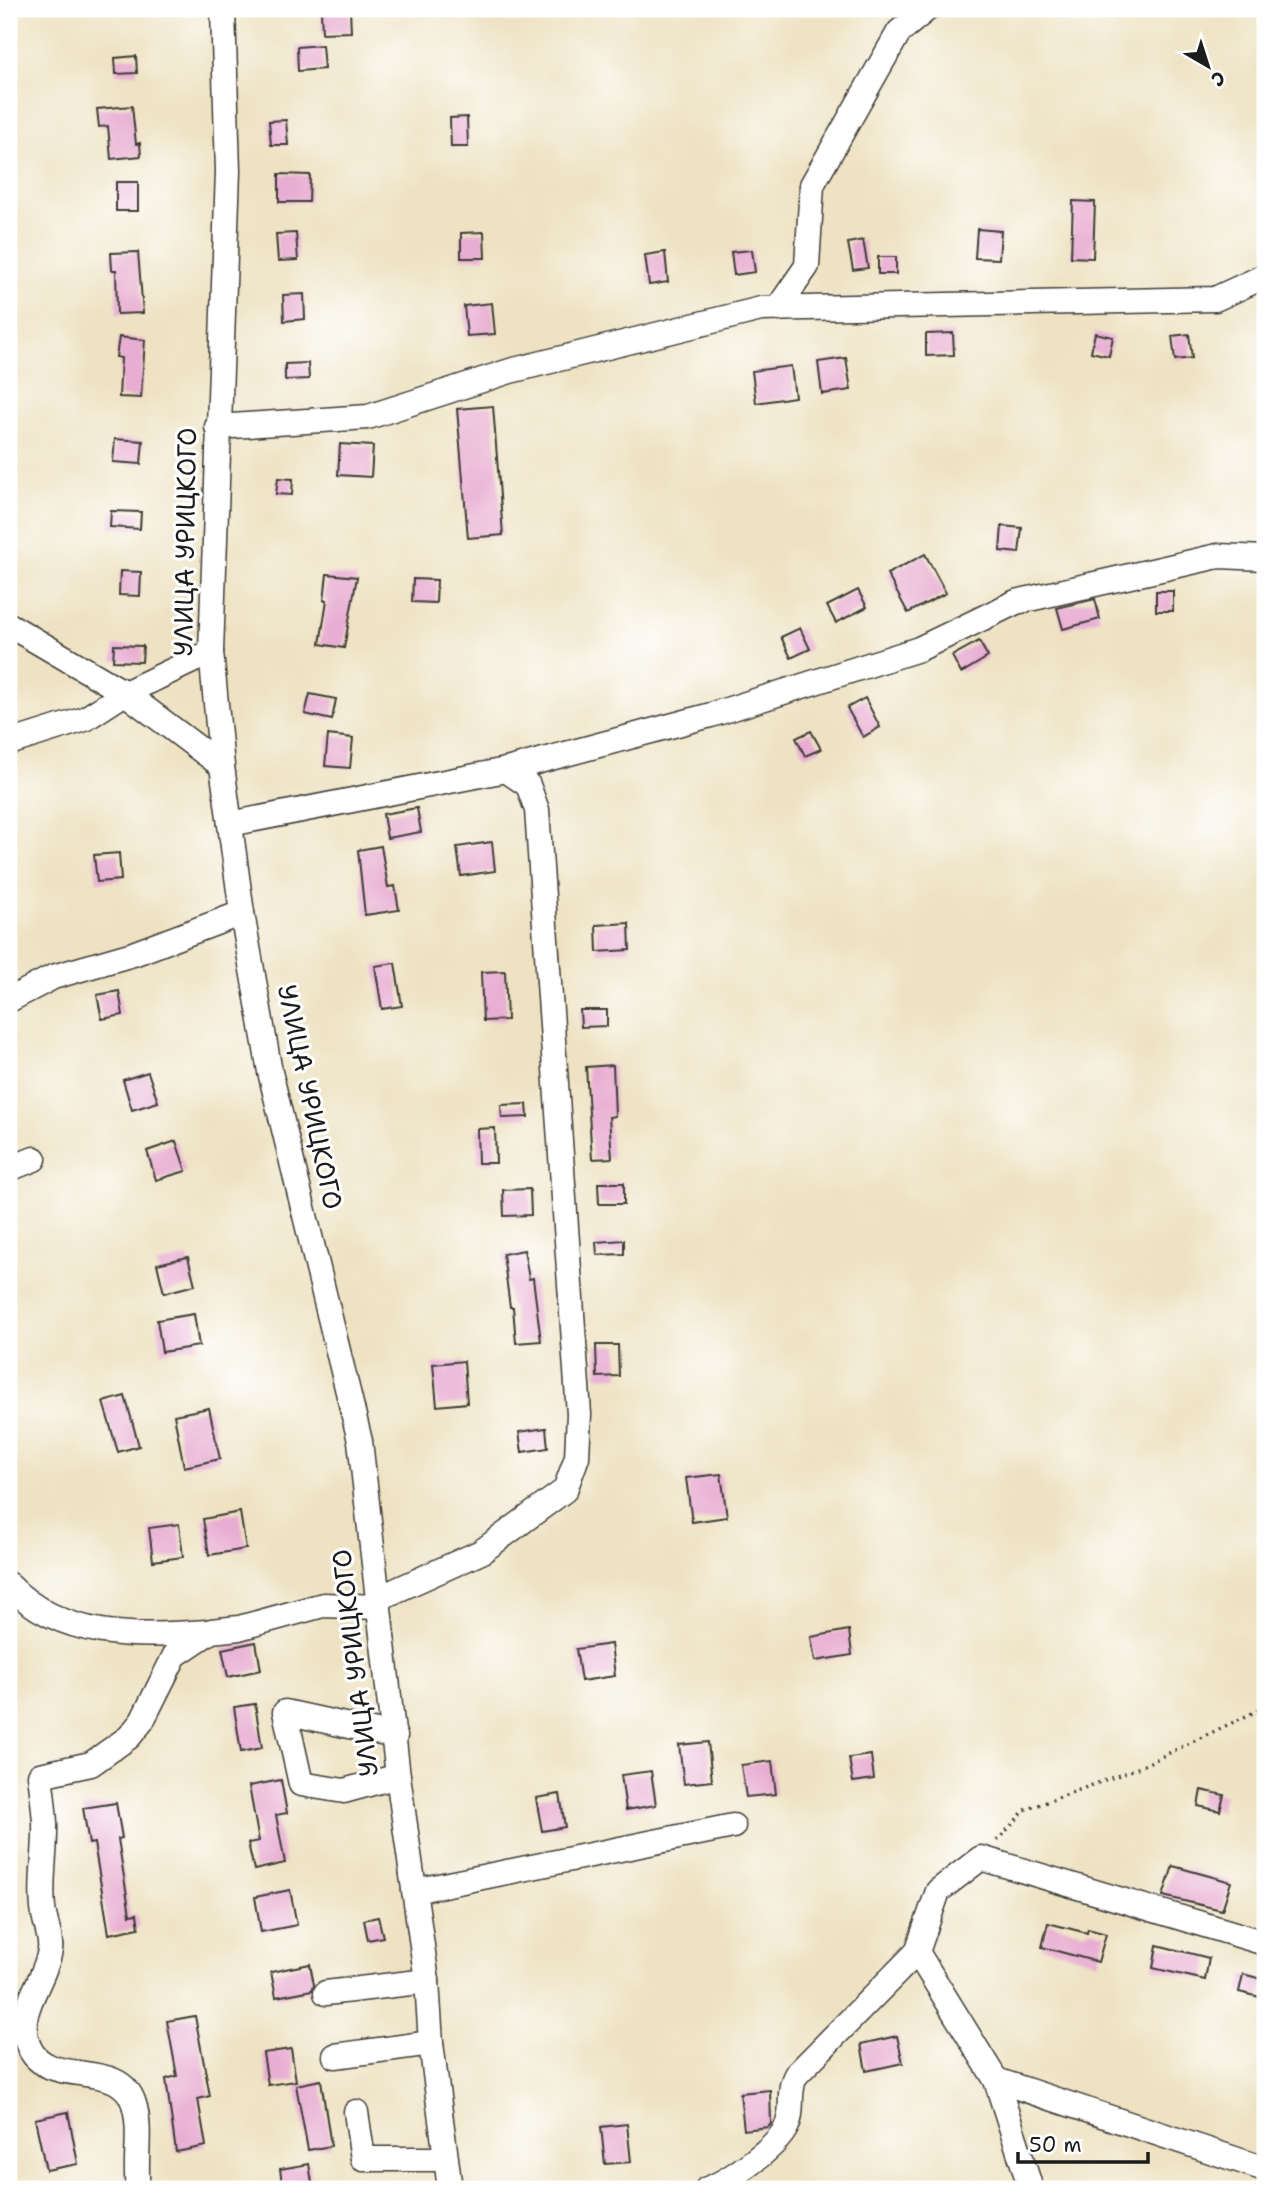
<svg xmlns="http://www.w3.org/2000/svg" width="1274" height="2198" font-family="'Shantell Sans',sans-serif">
	<rect width="100%" height="100%" fill="#fff"/>
	<filter id="ink" filterUnits="userSpaceOnUse"><feTurbulence type="fractalNoise" baseFrequency=".0143" numOctaves="2"/><feDisplacementMap in="SourceGraphic" scale="14" xChannelSelector="R" yChannelSelector="G"/><feConvolveMatrix kernelMatrix="1 2 1 2 8 2 1 2 1" color-interpolation-filters="sRGB"/></filter>
	<filter id="wash" filterUnits="userSpaceOnUse"><feTurbulence type="fractalNoise" baseFrequency=".00686" numOctaves="4" result="noise"/><feDisplacementMap in="SourceGraphic" scale="28" xChannelSelector="R" yChannelSelector="G"/><feGaussianBlur stdDeviation="1.57" result="paint"/><feColorMatrix in="noise" values="0 0 0 0 0 0 0 0 0 0 0 0 0 0 0 0 0 1.4 0 .05"/><feComposite in="paint" operator="in"/></filter>
	<g filter="url(#wash)">
		<rect width="100%" height="100%" fill="#eee2c2"/>
		<g id="blocks">
			<g fill="#e8add2">
				<polygon points="350,9 351,32 322,33 321,10"/>
				<polygon points="322,45 324,69 298,71 297,47"/>
				<polygon points="136,56 137,73 116,74 115,58"/>
				<polygon points="132,106 136,144 140,143 141,156 111,159 108,126 99,127 97,109"/>
				<polygon points="467,117 468,147 451,147 450,118"/>
				<polygon points="286,120 288,145 271,145 269,121"/>
				<polygon points="279,174 310,175 309,202 279,202"/>
				<rect x="116" y="182" width="22" height="29"/>
				<polygon points="1073,201 1095,202 1093,258 1071,257"/>
				<polygon points="977,229 1001,231 999,259 975,258"/>
				<polygon points="484,232 485,258 461,258 461,233"/>
				<polygon points="296,233 298,260 278,261 276,234"/>
				<polygon points="863,240 868,268 853,270 848,243"/>
				<polygon points="752,250 755,272 734,275 731,252"/>
				<polygon points="138,252 143,313 117,314 116,270 112,270 111,253"/>
				<polygon points="665,252 668,282 649,285 645,255"/>
				<rect x="878" y="257" width="18" height="17"/>
				<polygon points="304,294 305,319 284,321 283,295"/>
				<polygon points="492,303 495,334 467,336 464,306"/>
				<polygon points="953,333 954,355 926,356 926,334"/>
				<polygon points="1095,333 1113,337 1109,356 1091,352"/>
				<polygon points="1189,334 1192,358 1175,360 1172,336"/>
				<polygon points="119,337 145,340 141,398 119,397 121,358 116,357"/>
				<polygon points="846,358 851,390 822,394 818,362"/>
				<polygon points="308,363 309,379 285,380 285,364"/>
				<polygon points="791,366 795,397 756,403 752,371"/>
				<polygon points="493,406 503,535 468,538 457,409"/>
				<polygon points="115,439 143,441 141,464 113,462"/>
				<polygon points="340,444 373,446 371,477 338,475"/>
				<polygon points="278,478 293,479 292,495 276,494"/>
				<polygon points="111,511 141,512 140,529 110,527"/>
				<polygon points="1002,526 1022,528 1019,553 1000,551"/>
				<polygon points="925,554 946,593 908,613 887,574"/>
				<polygon points="120,571 141,572 140,596 119,595"/>
				<polygon points="327,574 357,577 344,648 320,644 327,600 324,600"/>
				<polygon points="413,579 437,580 436,603 412,602"/>
				<polygon points="858,590 867,607 836,623 827,606"/>
				<rect x="1156" y="591" width="17" height="20"/>
				<polygon points="1095,599 1100,619 1063,629 1057,608"/>
				<polygon points="800,628 810,649 791,658 781,637"/>
				<polygon points="979,641 988,657 961,673 952,656"/>
				<polygon points="114,645 143,646 142,662 113,661"/>
				<polygon points="310,694 336,699 332,720 305,714"/>
				<polygon points="865,698 880,727 863,737 847,708"/>
				<polygon points="811,731 821,749 805,756 796,738"/>
				<polygon points="328,735 353,738 350,768 325,766"/>
				<polygon points="417,808 421,832 387,838 383,814"/>
				<polygon points="492,842 495,871 461,876 457,847"/>
				<polygon points="381,846 388,887 395,886 399,910 365,915 358,850"/>
				<polygon points="119,853 121,880 97,882 94,855"/>
				<polygon points="629,923 630,950 597,952 596,925"/>
				<polygon points="395,963 402,1006 382,1009 375,966"/>
				<polygon points="505,971 507,1020 483,1021 481,972"/>
				<polygon points="119,991 123,1015 102,1019 97,995"/>
				<polygon points="580,1010 607,1010 607,1026 581,1027"/>
				<polygon points="613,1065 615,1116 609,1117 612,1158 592,1159 586,1067"/>
				<polygon points="148,1072 158,1102 132,1110 123,1080"/>
				<polygon points="527,1104 528,1117 502,1118 501,1105"/>
				<polygon points="495,1128 496,1163 478,1163 477,1129"/>
				<polygon points="176,1141 186,1171 156,1180 147,1151"/>
				<polygon points="598,1183 624,1183 624,1204 599,1204"/>
				<polygon points="530,1189 531,1215 504,1216 503,1190"/>
				<polygon points="624,1240 624,1254 597,1255 596,1242"/>
				<polygon points="524,1250 529,1279 533,1278 541,1341 516,1343 513,1307 510,1307 503,1254"/>
				<polygon points="188,1257 195,1285 164,1293 157,1264"/>
				<polygon points="194,1314 199,1346 162,1352 157,1320"/>
				<polygon points="596,1345 618,1345 619,1376 597,1377"/>
				<polygon points="464,1361 467,1403 437,1406 433,1364"/>
				<polygon points="125,1396 139,1446 118,1452 103,1402"/>
				<polygon points="209,1408 220,1459 184,1467 174,1415"/>
				<polygon points="546,1428 548,1448 522,1452 519,1432"/>
				<polygon points="721,1474 727,1517 692,1522 686,1478"/>
				<polygon points="240,1512 246,1549 209,1555 203,1519"/>
				<polygon points="179,1524 183,1557 153,1561 149,1528"/>
				<polygon points="849,1630 852,1655 815,1661 811,1637"/>
				<polygon points="256,1642 261,1670 228,1677 222,1649"/>
				<polygon points="611,1644 615,1676 581,1681 576,1649"/>
				<polygon points="255,1704 262,1748 241,1752 234,1707"/>
				<polygon points="708,1742 712,1781 684,1784 679,1745"/>
				<polygon points="871,1755 874,1779 853,1782 849,1758"/>
				<polygon points="772,1761 776,1794 746,1797 741,1765"/>
				<polygon points="651,1771 656,1805 626,1810 621,1775"/>
				<polygon points="281,1780 287,1813 276,1815 285,1863 254,1870 248,1843 259,1841 249,1786"/>
				<polygon points="1201,1790 1224,1795 1220,1811 1198,1806"/>
				<polygon points="560,1794 565,1827 542,1831 536,1798"/>
				<polygon points="116,1803 122,1838 118,1839 130,1915 137,1914 139,1928 109,1934 94,1843 89,1844 83,1808"/>
				<polygon points="1173,1866 1231,1882 1222,1910 1163,1896"/>
				<polygon points="290,1890 297,1925 261,1932 255,1897"/>
				<polygon points="378,1917 383,1937 368,1940 364,1920"/>
				<polygon points="1048,1923 1087,1933 1088,1929 1106,1934 1098,1962 1042,1947"/>
				<polygon points="1157,1945 1209,1958 1205,1980 1153,1968"/>
				<polygon points="310,1964 314,1985 312,1990 276,1997 271,1972"/>
				<polygon points="1243,1974 1265,1980 1260,1997 1239,1992"/>
				<polygon points="195,2016 210,2096 198,2099 206,2146 176,2152 166,2079 177,2076 167,2021"/>
				<polygon points="897,2036 903,2063 866,2071 861,2044"/>
				<polygon points="291,2049 296,2081 268,2085 263,2053"/>
				<polygon points="321,2080 331,2146 308,2150 296,2085"/>
				<polygon points="770,2090 771,2124 768,2127 744,2130 740,2093"/>
				<polygon points="68,2112 78,2164 46,2170 35,2119"/>
				<polygon points="627,2124 631,2162 605,2164 601,2127"/>
				<polygon points="309,2164 313,2189 283,2189 280,2169"/>
			</g>
		</g>
	</g>
	<g filter="url(#ink)">
		<use href="#blocks" fill-opacity="0" stroke="#3c3a35" stroke-width="2"/>
		<g fill="none" stroke-linecap="round" stroke-linejoin="round">
			<defs>
				<g id="minor">
					<polyline points="223,9 228,171 211,652 222,766 242,913 270,1072 360,1441 398,1776 427,1981 431,2043 450,2189"/>
					<polyline points="778,308 807,266 812,185 899,32 927,9"/>
					<polyline points="217,427 368,417 510,371 761,309 1215,299 1265,276"/>
					<polyline points="9,625 125,693 211,652"/>
					<polyline points="9,743 85,719 125,693 222,766"/>
					<polyline points="230,824 506,770 711,715 919,649 1016,602 1218,556 1265,558"/>
					<polyline points="9,1000 53,977 133,954 242,913"/>
					<polyline points="9,1169 34,1159"/>
					<path d="M9 1585C62 1640 137 1637 207 1632"/>
					<polyline points="377,1599 481,1552 565,1490 577,1457 579,1414 537,810 528,785 506,770"/>
					<polyline points="395,1736 285,1712 301,1784 344,1791 398,1776"/>
					<polyline points="414,1891 733,1826"/>
					<polyline points="917,1952 996,2080 1031,2189"/>
					<polyline points="326,1993 427,1981"/>
					<polyline points="335,2056 431,2043"/>
					<polyline points="996,2080 1265,2169"/>
					<polyline points="356,2112 363,2159 445,2159"/>
					<path d="M138 2189C134 2162 142 2130 134 2104 120 2056 48 2090 29 2047 13 2012 45 1983 50 1950 52 1938 44 1921 43 1908 40 1880 46 1852 45 1823 44 1807 42 1791 40 1775L91 1764 129 1737 142 1721 175 1655 211 1631 239 1628 323 1605 378 1607"/>
					<path d="M707 2189C728 2182 781 2145 788 2123 794 2107 787 2091 796 2075L917 1952 938 1891 981 1858 1265 1943"/>
				</g>
			</defs>
			<use href="#minor" stroke="#3c3a35" stroke-width="27"/>
			<polyline stroke="#3c3a35" stroke-width="3.5" stroke-dasharray="2 5" stroke-linecap="butt" points="997,1841 1025,1810 1138,1768 1265,1707"/>
			<use href="#minor" stroke="#fff" stroke-width="24"/>
		</g>
	</g>
	<g text-anchor="middle" stroke-width="6" stroke-linejoin="round" paint-order="stroke">
		<g font-size="26" fill="#1c1c1c" stroke="#fff">
			<text transform="translate(185 542) rotate(-89)" y="9">УЛИЦА УРИЦКОГО</text>
			<text transform="translate(310 1097) rotate(78)" y="9">УЛИЦА УРИЦКОГО</text>
			<text transform="translate(355 1663) rotate(-97)" y="9">УЛИЦА УРИЦКОГО</text>
		</g>
	</g>
	<rect width="1274" height="2198" fill="none" stroke="#fff" stroke-width="35"/>
	<g transform="translate(1208 66) rotate(141)" stroke="#ffffff" stroke-width="5" paint-order="stroke">
	<path d="M0-5L12 26L0 18L-12 26Z" fill="#1c1c1c"/>
	<text y="-10" font-size="19" font-weight="bold" text-anchor="middle" fill="#1c1c1c">С</text>
	</g>
	<path d="M1018 2152v10h130v-10" fill="none" stroke="#1c1c1c" stroke-width="3.5"/>
	<text x="1029" y="2152" font-size="21" fill="#1c1c1c" stroke="#ffffff" stroke-width="5" paint-order="stroke">50 m</text>
</svg>
